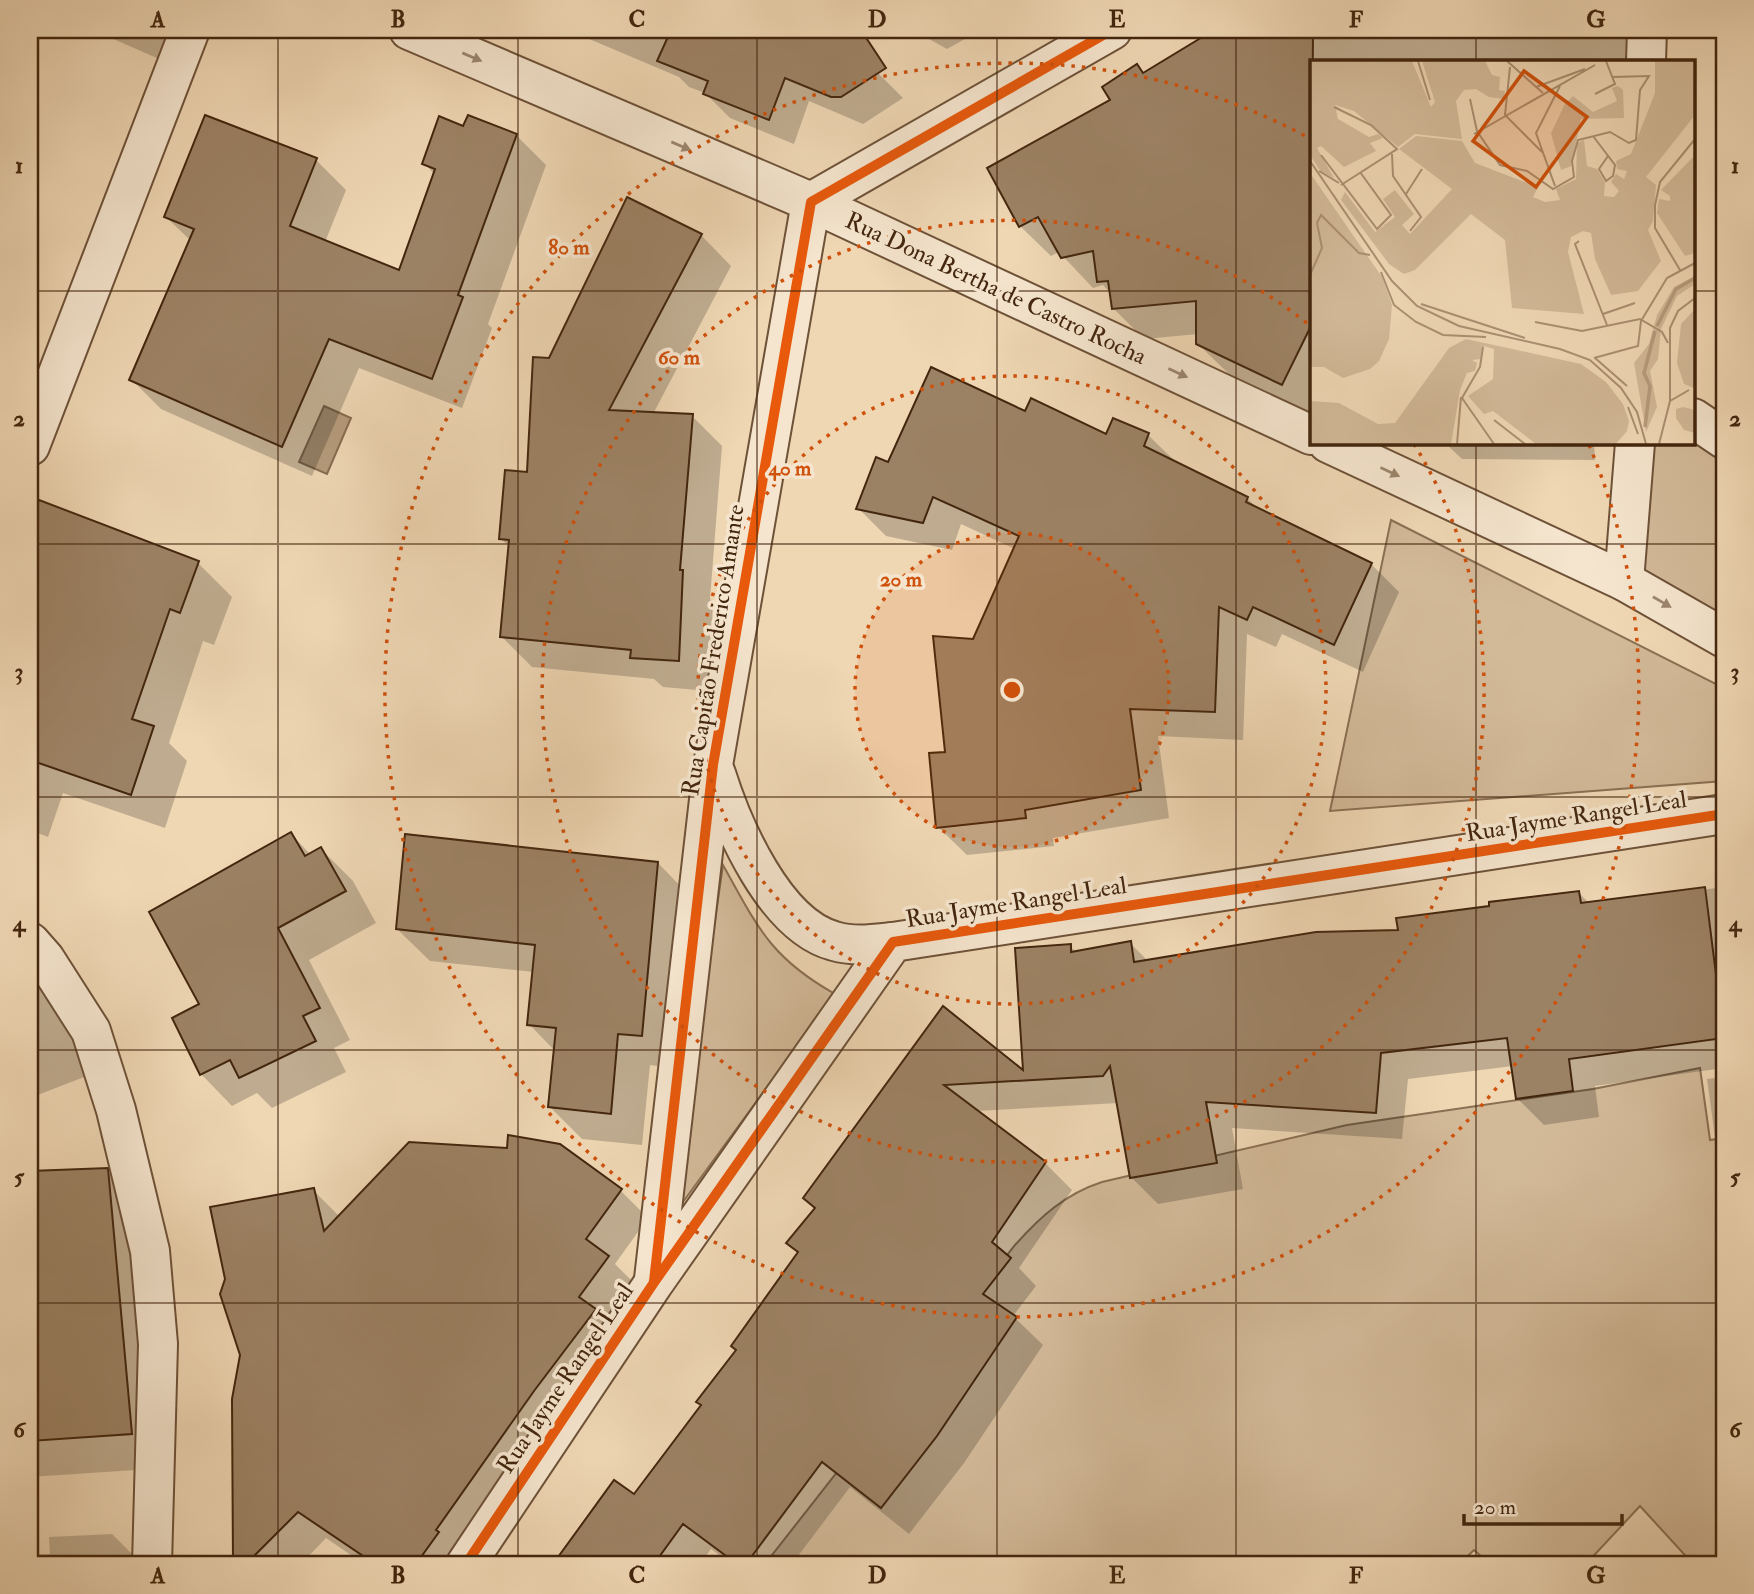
<svg xmlns="http://www.w3.org/2000/svg" width="1754" height="1594" font-family="'IM FELL Double Pica',serif">
	<rect width="100%" height="100%" fill="#efd7b4"/>
	<filter id="stains"><feTurbulence type="fractalNoise" baseFrequency=".00286" numOctaves="4"/><feColorMatrix values="0 0 0 0 .2 0 0 0 0 .09 0 0 0 0 .02 0 0 0 .5 -.17"/></filter>
	<radialGradient id="worn" r=".72"><stop offset=".6" stop-color="#630" stop-opacity="0"/><stop offset="1" stop-color="#630" stop-opacity=".3"/></radialGradient>
	<g fill="#d2b998" stroke="#8a7053" stroke-width="2">
		<polygon points="1693,419 1724,441 1724,635 1624,581 1635,443 1693,443"/>
		<polygon points="1391,520 1724,688 1724,781 1330,811"/>
		<path d="M723 865C758 928 771 958 835 994L672 1217Z"/>
		<path d="M1700 1068 1710 1140 1724 1138V1564H1693L1640 1506 1586 1564H1490L1474 1550 1459 1564H765L1015 1245C1040 1217 1065 1194 1102 1182L1347 1125 1593 1089Z"/>
	</g>
	<polygon fill="#b59b7c" stroke="#876c50" stroke-width="2" points="324,406 351,418 327,474 299,462"/>
	<g fill="#0003">
		<polygon points="93,30 182,30 168,63"/>
		<polygon points="568,30 702,30 696,44 718,30 784,30 879,74 903,98 863,124 809,101 794,144 730,118 705,93 689,87 679,77"/>
		<polygon points="913,30 969,30 972,35 947,49"/>
		<polygon points="1218,30 1634,30 1633,61 1311,61 1311,413 1229,374 1198,344 1198,334 1144,339 1113,308 1111,294 1103,285 1093,288 1059,252 1051,256 1020,226 1137,66 1145,74"/>
		<polygon points="516,135 546,165 488,324 492,328 462,408 359,368 312,476 161,409 131,379 191,241 166,217 316,160 346,190 325,242 400,273 435,175 424,163"/>
		<polygon points="701,235 731,266 653,414 692,416 722,446 710,599 713,602 709,691 663,687 654,679 532,667 501,636 510,547 501,539 528,474 550,360"/>
		<polygon points="30,322 36,327 30,342"/>
		<polygon points="1026,413 1107,437 1148,435 1177,463 1247,498 1259,510 1371,564 1399,592 1363,672 1282,634 1276,647 1247,634 1243,740 1158,736 1169,818 1053,838 1054,846 967,855 938,827 946,753 974,641 1015,549 961,524 952,550 886,536 858,508 889,464"/>
		<polygon points="1445,443 1594,443 1595,460 1462,459"/>
		<polygon points="40,502 198,563 232,597 214,645 203,641 169,743 187,761 165,828 63,793 48,837 30,830 30,529"/>
		<polygon points="291,834 311,855 321,849 353,881 376,923 309,960 350,1040 334,1048 346,1072 272,1108 257,1093 232,1106 201,1074 201,1005"/>
		<polygon points="658,863 690,896 673,1068 650,1065 642,1145 582,1139 550,1107 555,1051 529,1024 534,972 430,961 397,929"/>
		<polygon points="1724,887 1724,1068 1595,1086 1599,1117 1544,1125 1517,1098 1513,1066 1408,1079 1402,1139 1232,1128 1243,1189 1158,1204 1131,1177 1118,1103 976,1111 1045,1163 1072,1190 1019,1268 1036,1286 1013,1316 1043,1345 964,1463 909,1534 850,1487 792,1564 731,1564 711,1549 700,1564 555,1564 614,1482 634,1497 703,1405 799,1253 789,1243 816,1209 943,1009 1025,1074 1070,946 1077,953 1130,943 1149,962 1400,932 1491,907 1579,893 1590,904"/>
		<polygon points="30,976 52,998 97,1072 30,1098"/>
		<polygon points="1724,1077 1724,1146 1715,1137 1707,1079"/>
		<polygon points="107,1170 141,1204 165,1468 30,1477 30,1173"/>
		<polygon points="313,1190 340,1217 621,1191 648,1218 615,1264 636,1285 462,1564 364,1564 326,1538 301,1564 235,1564 233,1399"/>
		<polygon points="112,1534 142,1564 30,1564 30,1555 50,1554 49,1537"/>
	</g>
	<g fill="#9c8264" stroke="#43260e" stroke-width="2">
		<polygon points="671,30 861,30 886,68 841,97 831,97 785,78 769,120 703,94 708,81 657,61"/>
		<polygon points="1214,30 1313,30 1311,326 1282,385 1196,344 1196,301 1112,309 1108,281 1097,282 1093,251 1061,258 1038,217 1019,227 987,168 1110,100 1102,87 1137,64 1143,73"/>
		<polygon points="205,115 317,158 290,226 399,270 435,169 422,164 439,116 463,126 468,115 517,134 458,295 463,297 432,379 329,339 282,447 129,380 194,229 164,217"/>
		<polygon points="627,197 702,234 609,410 693,414 680,570 683,570 679,661 630,658 631,650 500,637 509,540 499,539 505,470 527,472 533,357 549,358"/>
		<polygon points="931,367 1025,411 1031,398 1106,434 1113,418 1149,433 1144,446 1248,497 1246,502 1372,563 1334,645 1253,607 1247,620 1219,607 1215,712 1130,709 1141,790 1025,810 1026,818 936,828 929,753 945,752 933,636 973,639 1019,536 933,497 923,523 856,509 876,457 888,462"/>
		<polygon points="39,500 199,561 180,613 170,609 132,719 154,726 131,795 30,760 30,524"/>
		<polygon points="291,832 305,856 321,847 346,891 278,928 320,1008 303,1016 316,1041 239,1078 230,1060 200,1075 172,1018 199,1004 149,912"/>
		<polygon points="405,834 658,862 642,1036 618,1034 611,1114 548,1107 556,1028 527,1025 535,945 396,929"/>
		<polygon points="1705,887 1724,1038 1569,1059 1573,1091 1516,1099 1507,1038 1381,1053 1376,1113 1206,1102 1217,1163 1130,1178 1110,1066 1103,1076 944,1085 1046,1162 992,1242 1011,1258 983,1294 1017,1317 937,1436 881,1508 822,1462 746,1564 737,1564 683,1524 654,1564 553,1564 614,1480 634,1494 701,1405 696,1402 736,1350 731,1346 798,1252 786,1243 815,1208 803,1198 943,1006 1023,1070 1015,948 1071,944 1071,952 1131,941 1134,962 1316,932 1398,930 1396,918 1489,906 1489,902 1579,891 1581,903"/>
		<polygon points="508,1135 560,1144 622,1189 586,1239 609,1256 579,1297 596,1309 534,1391 436,1530 439,1532 416,1564 375,1564 298,1512 246,1564 233,1564 232,1399 240,1355 220,1294 225,1279 210,1207 314,1188 324,1231 409,1142 507,1148"/>
		<polygon points="108,1168 132,1434 30,1441 30,1171"/>
	</g>
	<g fill="none" stroke-linecap="round" stroke-linejoin="round">
		<defs>
			<g id="street">
				<polyline points="409,30 811,202 1311,435"/>
				<polyline points="1646,61 1647,30"/>
				<polyline points="1693,418 1724,439"/>
				<polyline points="1328,443 1624,581 1724,638"/>
				<polyline points="30,446 190,30"/>
				<polyline points="1624,581 1635,443"/>
				<path d="M716 774C733 828 775 925 834 941 854 947 873 944 893 942"/>
				<polyline points="30,942 45,959 91,1031 116,1110 150,1251 158,1344 152,1564"/>
				<polyline points="654,1279 713,765 811,202 1112,30"/>
				<polyline points="466,1564 653,1284 893,942 1724,814"/>
			</g>
		</defs>
		<use href="#street" stroke="#6e5238" stroke-width="42"/>
		<use href="#street" stroke="#f5e5ce" stroke-width="38"/>
		<defs>
			<g id="cycleway">
				<polyline points="654,1281 713,765 811,202 1112,30"/>
				<polyline points="466,1564 653,1284 893,942 1724,814"/>
			</g>
		</defs>
		<use href="#cycleway" stroke="#f5e5ce" stroke-width="15"/>
		<use href="#cycleway" stroke="#e8590c" stroke-width="10"/>
	</g>
	<defs><path id="oneway-solid" d="M-6-.8H1V-3.2L6.5 0L1 3.2V.8H-6Z" transform="scale(1.75)"/></defs>
	<g fill="#9c866e">
		<use href="#oneway-solid" transform="translate(472 57) rotate(23)"/>
		<use href="#oneway-solid" transform="translate(681 146) rotate(23)"/>
		<use href="#oneway-solid" transform="translate(1178 373) rotate(25)"/>
		<use href="#oneway-solid" transform="translate(1390 472) rotate(25)"/>
		<use href="#oneway-solid" transform="translate(1662 602) rotate(30)"/>
	</g>
	<path fill="none" stroke="#43260e" stroke-width="2" stroke-opacity="0.55" d="M278 30V1564M518 30V1564M757 30V1564M997 30V1564M1236 30V1564M1476 30V61M30 291H1311M1693 291H1724M1476 443V1564M30 544H1724M30 797H1724M30 1050H1724M30 1303H1724"/>
	<circle cx="1012" cy="690" r="157" fill="#cf510c" fill-opacity=".12"/>
	<g fill="none" stroke="#cf510c" stroke-width="3.5" stroke-dasharray="3.5 7">
		<circle cx="1012" cy="690" r="157"/>
		<circle cx="1012" cy="690" r="314"/>
		<path d="M1414 444A471 471 0 1 1 1308 324"/>
		<path d="M1589 445A627 627 0 1 1 1311 139"/>
	</g>
	<g text-anchor="middle" stroke-width="7" stroke-linejoin="round" paint-order="stroke">
		<g font-size="24" fill="#43260e" stroke="#f5e5ce">
			<text transform="translate(996 288) rotate(25)" y="8">Rua Dona Bertha de Castro Rocha</text>
			<text transform="translate(713 650) rotate(-81)" y="8">Rua Capitão Frederico Amante</text>
			<text transform="translate(1576 816) rotate(-9)" y="8">Rua Jayme Rangel Leal</text>
			<text transform="translate(1016 902) rotate(-9)" y="8">Rua Jayme Rangel Leal</text>
			<text transform="translate(565 1378) rotate(-56)" y="8">Rua Jayme Rangel Leal</text>
		</g>
	</g>
	<g transform="translate(1310 60)">
		<rect width="385" height="385" fill="#efd7b4"/>
		<path d="M0 1H102L121 47 125 42 112 1H175L182 15 190 17 189 30 195 31 194 39 179 37 166 29 154 30 146 41 152 79 105 74 88 87 44 51 25 45 28 59 59 77 68 74 73 78 60 83 66 91 34 107 11 86 7 88 24 118 11 112 0 95ZM345 1H385V55L336 117 346 125 343 161 338 170 351 201 328 231 301 235 285 199 281 173 273 171 261 177 258 192 274 254 202 248 195 180 161 154 105 210 94 214 79 204 31 140 35 132 65 172 85 157 73 139 85 130 104 154 92 165 100 174 142 129 89 89 106 76 152 81 165 103 228 127 223 137 235 142 250 140 246 129 266 119 267 83 274 80 277 106 287 109 295 123 294 136 304 137 309 131 301 122 306 114 314 119 317 111 307 109 306 101 321 94 345 33ZM308 26 313 30 314 58 271 59 261 106 251 110 241 73 255 44 263 36 283 52 307 41 302 28ZM385 95V193L375 196 347 153 349 139 360 141V136L351 130ZM0 113 72 217 82 245 79 279 69 301 60 309 33 318 14 307H0ZM385 216V224L367 236 351 269 348 299 340 311 347 347 336 372 324 303 339 284 347 255 364 227ZM385 249V327L384 328 374 324 367 303 371 264ZM156 279 271 304 296 322 313 344 319 361 317 371 306 384H226L183 351 174 354 158 336 183 319 184 289 174 286 171 299 162 300 167 303 165 311 157 313 150 330 141 384H0V341L29 343 68 364 85 363 139 288ZM373 347 385 350V373L374 370 366 358V349Z" fill="#d2b998"/>
		<path fill="none" stroke="#b59b7c" stroke-width="3.5" d="M347 266 366 229 385 218M335 367 340 326 334 313 345 271"/>
		<path fill="none" stroke="#aa9072" stroke-width="2" d="M108 1 120 40M197 1 233 33M200 7 195 55 232 92M226 27 275 9M285 34 305 24 296 1M160 39 167 71 190 105 217 111 243 129 264 117 262 101 268 80 300 72 319 83 326 80 330 30 339 16 303 17M29 49 24 47 61 65 87 89 31 125M164 74 285 5M283 76 305 105 303 116 296 121 289 109 298 96M82 94 83 116 111 157 100 171M11 95 67 169 81 155 50 112M0 101 82 221 107 246 149 266 250 289 280 300 311 328 327 352 336 384M9 111 29 123M245 126 226 73 250 26M96 134 112 109M269 181 265 184 297 265M370 210 345 168V145L350 122 385 79M71 212 84 245 106 262 133 275 176 277M0 215 12 188 7 163 11 155 49 193 60 195M111 244 215 278M293 254 325 243M225 262 272 271 330 259 352 272 358 283M173 287 170 307 152 338 184 384M284 298 328 286 331 261 357 218 385 203M285 298 317 326M360 341 379 330M318 347 328 374M184 360 215 384M147 384 151 337M349 384 360 341V268L368 251 385 238"/>
		<path fill="#cf510c" fill-opacity="0.15" stroke="#cf510c" stroke-width="3.5" d="M214 11 277 57 226 127 163 81Z"/>
		<rect width="385" height="385" fill="none" stroke="#43260e" stroke-width="3.5"/>
	</g>
	<circle cx="1012" cy="690" r="10" fill="#cf510c" stroke="#f5e5ce" stroke-width="3.5"/>
	<g font-size="21" text-anchor="middle" font-weight="bold" fill="#cf510c" stroke="#f5e5ce" stroke-width="7" stroke-linejoin="round" paint-order="stroke">
		<text x="569" y="254">80 m</text>
		<text x="679" y="364">60 m</text>
		<text x="790" y="475">40 m</text>
		<text x="901" y="586">20 m</text>
	</g>
	<rect width="1754" height="1594" fill="none" stroke="#efd7b4" stroke-width="77"/>
	<path d="M1464 1514v10h158v-10" fill="none" stroke="#43260e" stroke-width="3.5"/>
	<text x="1474" y="1514" font-size="21" fill="#43260e" stroke="#f5e5ce" stroke-width="5" paint-order="stroke">20 m</text>
	<rect x="38" y="38" width="1678" height="1518" fill="none" stroke="#43260e" stroke-width="2.5"/>
	<g font-size="23" text-anchor="middle" font-weight="bold" fill="#43260e">
		<text x="158" y="27">A</text>
		<text x="398" y="27">B</text>
		<text x="637" y="27">C</text>
		<text x="877" y="27">D</text>
		<text x="1117" y="27">E</text>
		<text x="1356" y="27">F</text>
		<text x="1596" y="27">G</text>
		<text x="19" y="173">1</text>
		<text x="1735" y="173">1</text>
		<text x="19" y="426">2</text>
		<text x="1735" y="426">2</text>
		<text x="19" y="679">3</text>
		<text x="1735" y="679">3</text>
		<text x="19" y="931">4</text>
		<text x="1735" y="931">4</text>
		<text x="19" y="1184">5</text>
		<text x="1735" y="1184">5</text>
		<text x="19" y="1437">6</text>
		<text x="1735" y="1437">6</text>
		<text x="158" y="1583">A</text>
		<text x="398" y="1583">B</text>
		<text x="637" y="1583">C</text>
		<text x="877" y="1583">D</text>
		<text x="1117" y="1583">E</text>
		<text x="1356" y="1583">F</text>
		<text x="1596" y="1583">G</text>
	</g>
	<rect width="100%" height="100%" filter="url(#stains)"/>
	<rect width="100%" height="100%" fill="url(#worn)"/>
</svg>
